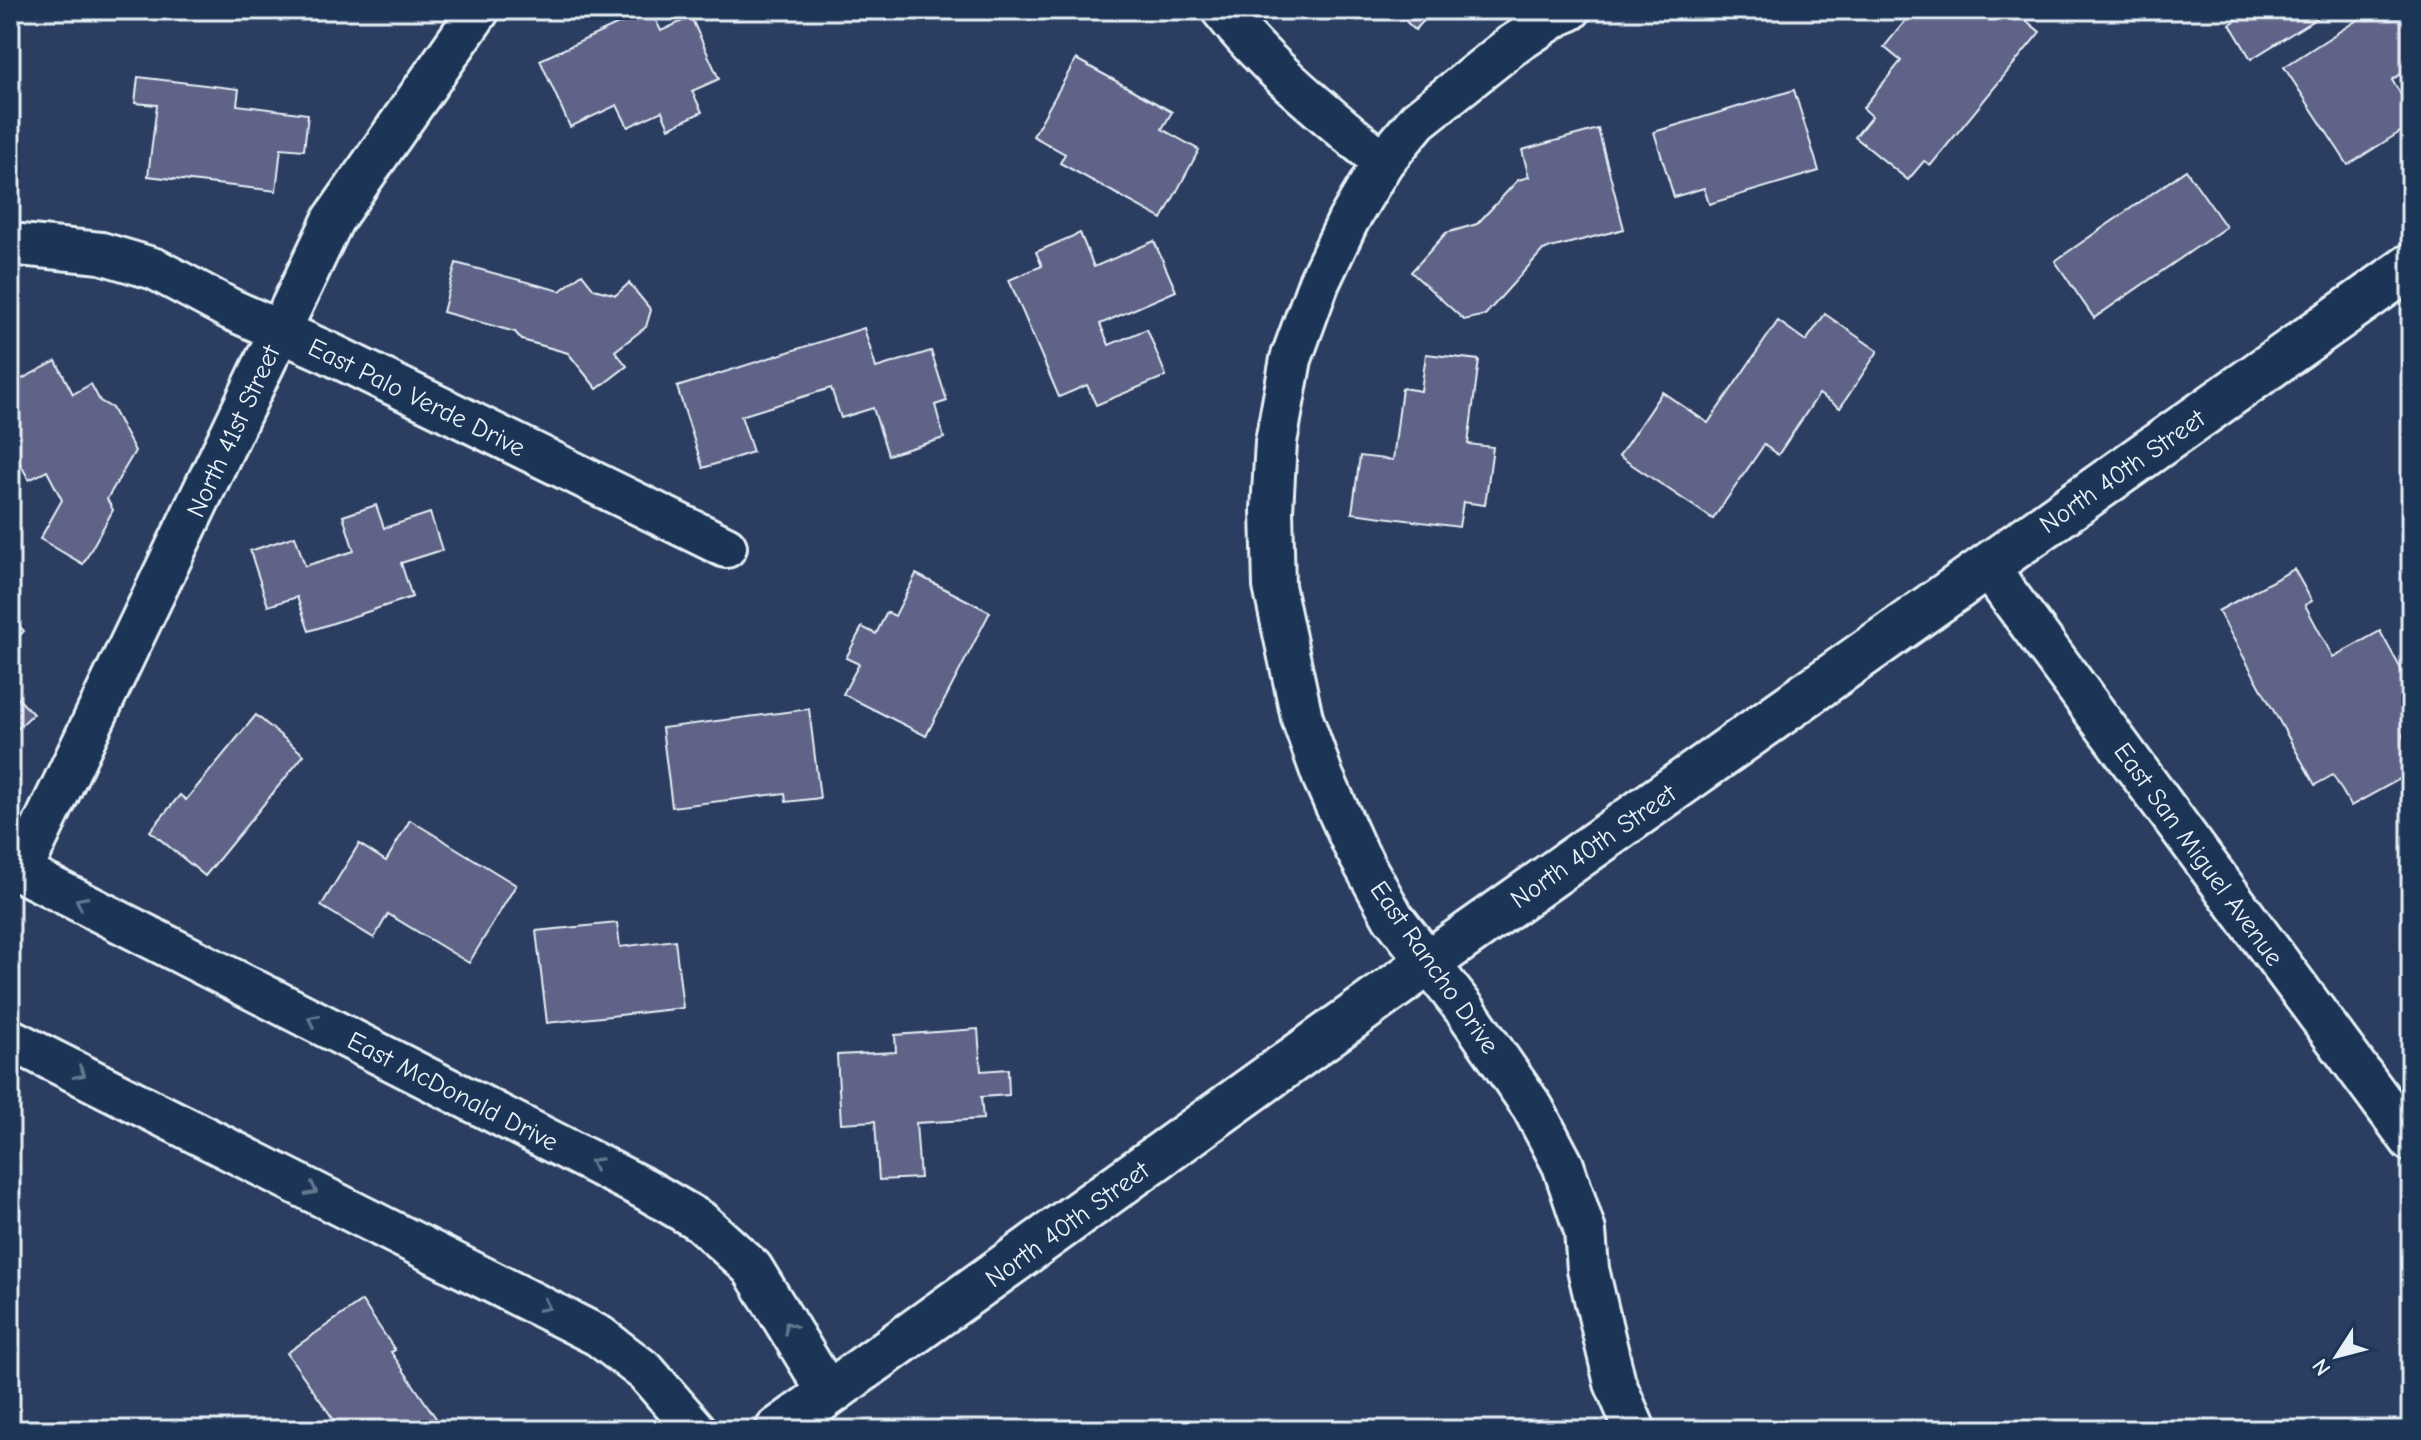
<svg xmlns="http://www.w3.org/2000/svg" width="2421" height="1440" font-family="'Comic Neue',sans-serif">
	<rect width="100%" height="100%" fill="#2b3e61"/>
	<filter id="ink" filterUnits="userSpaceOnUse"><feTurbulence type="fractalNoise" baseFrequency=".0125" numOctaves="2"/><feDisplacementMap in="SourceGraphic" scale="16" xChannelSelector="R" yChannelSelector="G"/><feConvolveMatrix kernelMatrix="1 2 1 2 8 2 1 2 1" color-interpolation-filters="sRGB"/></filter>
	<g filter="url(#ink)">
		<g fill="#616388" stroke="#e8f1f8" stroke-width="2">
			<polygon points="649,10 651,10 661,31 691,17 719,79 692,91 702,112 669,128 662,111 628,127 617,105 570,127 540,60"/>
			<polygon points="1394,10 1434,10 1415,30"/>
			<polygon points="1914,10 1935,10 1943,16 1948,10 2013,10 2040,32 1931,165 1924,161 1908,180 1855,137 1872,116 1863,108 1901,61 1884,47"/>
			<polygon points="2230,10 2330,10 2251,59 2230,24 2237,20"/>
			<polygon points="2373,10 2399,10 2411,29 2411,67 2392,80 2402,96 2411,91 2411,125 2348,165 2284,67"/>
			<polygon points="1076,59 1172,112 1162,129 1199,150 1162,219 1060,163 1065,154 1033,136"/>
			<polygon points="138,77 239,89 237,105 308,114 304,150 281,148 276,191 148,176 157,105 135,103"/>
			<polygon points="1794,90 1819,171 1709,204 1704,188 1674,197 1654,132"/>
			<polygon points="1598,129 1624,229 1543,250 1485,315 1464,320 1411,272 1446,233 1477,224 1518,180 1529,177 1522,150"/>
			<polygon points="2186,170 2226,227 2094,318 2055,261"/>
			<polygon points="1080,233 1094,267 1154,241 1176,291 1100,324 1109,345 1147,329 1166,376 1096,405 1087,385 1059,397 1009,280 1042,266 1036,252"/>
			<polygon points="456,263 560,291 582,274 594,289 616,295 629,283 651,310 646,327 615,351 627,366 597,389 568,353 522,340 515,332 443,312"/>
			<polygon points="1825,314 1878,351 1840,408 1819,394 1778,455 1764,445 1713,519 1619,456 1662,392 1708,423 1778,321 1806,341"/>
			<polygon points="864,328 876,368 931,351 947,401 935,405 944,438 888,455 873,408 841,418 831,388 741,416 753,452 703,468 677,387"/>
			<polygon points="1426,354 1479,360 1468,444 1493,447 1485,505 1463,502 1459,527 1352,513 1360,456 1393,460 1402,388 1421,391"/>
			<polygon points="56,361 73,394 91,384 100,401 112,408 135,451 107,499 113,510 83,564 40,539 62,500 47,471 29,480 10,445 10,385"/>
			<polygon points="376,505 384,528 430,513 442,550 401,563 412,597 309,631 297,597 268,606 250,551 295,536 305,566 354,551 343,516"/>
			<polygon points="2294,569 2312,601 2305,605 2333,657 2380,631 2411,687 2411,731 2402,735 2411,751 2411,773 2351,806 2333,775 2315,785 2218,611"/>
			<polygon points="916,574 990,612 926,736 843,694 859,664 846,658 862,627 876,634 887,612 895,616"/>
			<polygon points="10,617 24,631 10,645"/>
			<polygon points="10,690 33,714 10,736"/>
			<polygon points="809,709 820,798 786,802 785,793 672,807 662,728"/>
			<polygon points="256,715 304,755 205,876 150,831 180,795 186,800"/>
			<polygon points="410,820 516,885 469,963 388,914 374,938 321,906 359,844 386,861"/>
			<polygon points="617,923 620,947 675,940 683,1008 547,1023 536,931"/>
			<polygon points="978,1029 981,1071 1008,1069 1009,1095 981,1097 983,1119 916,1123 920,1178 879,1180 875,1121 841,1123 837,1055 896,1052 895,1035"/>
			<polygon points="362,1301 395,1350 391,1352 444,1430 341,1430 287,1353"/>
		</g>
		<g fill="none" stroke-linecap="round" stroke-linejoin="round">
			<defs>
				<g id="minor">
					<path d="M1222 10C1267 68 1327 115 1383 162"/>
					<polyline points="1570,10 1558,15 1511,46 1418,120 1383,162 1348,221 1319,282 1291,359 1276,442 1272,510 1274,586 1302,718 1323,777 1354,846 1393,917 1466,1011 1533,1108 1563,1165 1585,1231 1588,1269 1615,1383 1635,1430"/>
					<polyline points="10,244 101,253 155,269 230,309 329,353 726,547"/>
					<polyline points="1987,566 2411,1141"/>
					<polyline points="10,866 645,1189 700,1221 752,1268 829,1394"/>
					<polyline points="21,872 333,220 479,10"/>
					<polyline points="10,1039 599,1336 646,1372 696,1430"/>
				</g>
				<polyline id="tertiary" points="778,1430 1429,962 2411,266"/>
			</defs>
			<use href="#minor" stroke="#e8f1f8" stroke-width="46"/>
			<use href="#tertiary" stroke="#e8f1f8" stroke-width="50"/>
			<use href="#minor" stroke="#1d3557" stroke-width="40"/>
			<use href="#tertiary" stroke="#1d3557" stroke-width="44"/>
		</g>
		<defs><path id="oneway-chevron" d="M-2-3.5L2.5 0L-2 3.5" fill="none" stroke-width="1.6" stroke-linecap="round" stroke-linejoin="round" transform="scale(2)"/></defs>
		<g stroke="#64778f">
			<use href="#oneway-chevron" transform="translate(81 902) rotate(-153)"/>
			<use href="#oneway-chevron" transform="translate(313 1020) rotate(-153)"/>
			<use href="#oneway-chevron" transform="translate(80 1073) rotate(27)"/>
			<use href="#oneway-chevron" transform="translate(595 1163) rotate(-153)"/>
			<use href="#oneway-chevron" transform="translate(312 1190) rotate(27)"/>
			<use href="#oneway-chevron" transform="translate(545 1306) rotate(27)"/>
			<use href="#oneway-chevron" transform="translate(789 1327) rotate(-122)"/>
		</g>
	</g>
	<g text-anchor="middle" stroke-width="8" stroke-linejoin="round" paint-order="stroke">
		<g font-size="26" fill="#e8f1f8" stroke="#1d3557">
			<text transform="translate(417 397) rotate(26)" y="9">East Palo Verde Drive</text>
			<text transform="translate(233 431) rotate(-65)" y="9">North 41st Street</text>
			<text transform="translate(2122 471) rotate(-35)" y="9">North 40th Street</text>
			<text transform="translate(1593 846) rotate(-35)" y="9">North 40th Street</text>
			<text transform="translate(2199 854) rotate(54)" y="9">East San Miguel Avenue</text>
			<text transform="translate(1435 967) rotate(55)" y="9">East Rancho Drive</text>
			<text transform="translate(453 1091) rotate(27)" y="9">East McDonald Drive</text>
			<text transform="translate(1067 1224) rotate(-36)" y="9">North 40th Street</text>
		</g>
	</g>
	<rect width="2421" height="1440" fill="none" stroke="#1d3557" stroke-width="40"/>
	<rect x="20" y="20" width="2381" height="1400" fill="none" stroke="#e8f1f8" stroke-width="3" filter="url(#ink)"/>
	<g transform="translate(2337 1356) rotate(234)" stroke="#1d3557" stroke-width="6" paint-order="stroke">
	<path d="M0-6L14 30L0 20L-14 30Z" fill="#e8f1f8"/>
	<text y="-12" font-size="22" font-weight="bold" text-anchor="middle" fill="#e8f1f8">N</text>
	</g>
</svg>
